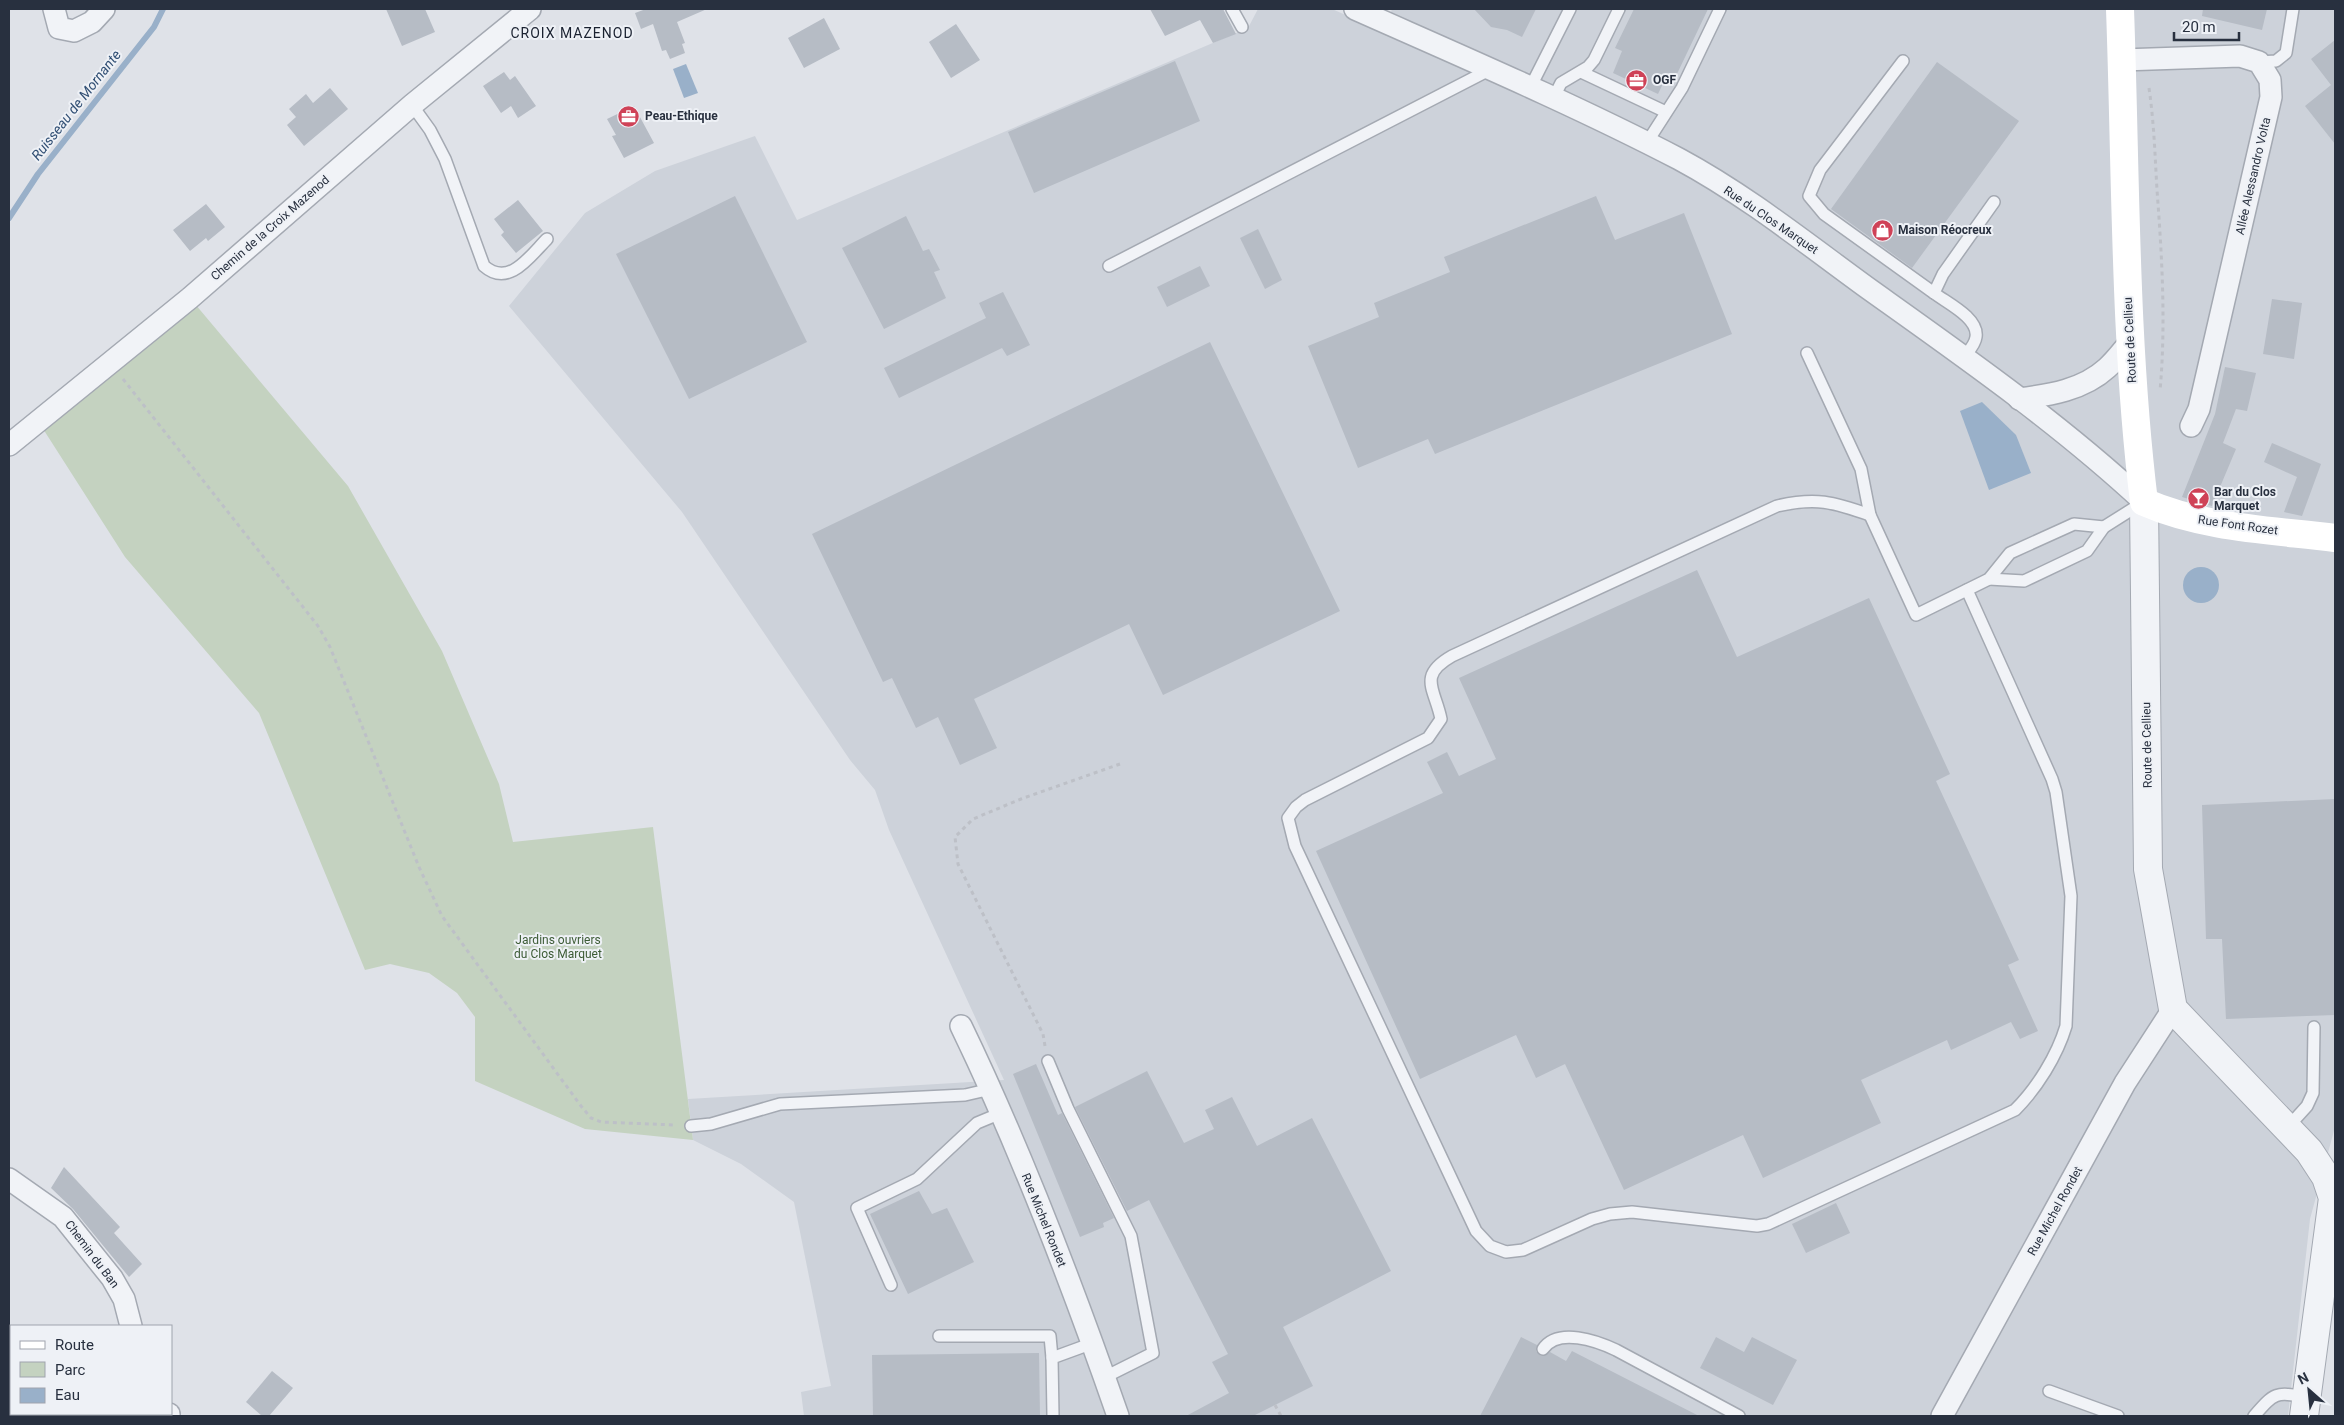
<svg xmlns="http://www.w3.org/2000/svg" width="2344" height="1425" font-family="Roboto,sans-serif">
	<rect width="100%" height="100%" fill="#dfe2e8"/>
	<polygon fill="#cdd2da" points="1258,9 1332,9 1384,32 1392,9 2335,9 2335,1127 2310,1219 2288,1416 804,1416 801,1392 831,1386 794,1202 741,1164 693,1140 688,1099 1004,1080 889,830 875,790 850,760 682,512 509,306 585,213 655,171 755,136 797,220 1248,28"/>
	<polygon fill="#c4d2c0" points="190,298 348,486 442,651 499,784 513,842 653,827 693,1140 585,1129 475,1081 475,1017 457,993 429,973 390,964 365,970 259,713 125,557 38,421"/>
	<g fill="#99b0c9">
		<polygon points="686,64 698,93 684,98 673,69"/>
		<polygon points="1982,402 2016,435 2031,473 1989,490 1960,411"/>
		<circle cx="2201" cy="585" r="18"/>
	</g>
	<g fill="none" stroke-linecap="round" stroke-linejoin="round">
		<polyline stroke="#99b0c9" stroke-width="6" points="9,218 38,174 154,27 163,9"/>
	</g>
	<g fill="#b6bcc5">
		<polygon points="386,9 425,9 435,32 402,46"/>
		<polygon points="646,9 707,9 677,22 685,43 682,44 685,53 670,59 666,50 662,51 653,24 641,29 635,13"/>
		<polygon points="1150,9 1223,9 1236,34 1213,43 1200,20 1165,36"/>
		<polygon points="1474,9 1536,9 1522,37 1507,30 1491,27"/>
		<polygon points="1634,9 1708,9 1676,76 1668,73 1658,94 1613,73 1622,51 1615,48"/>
		<polygon points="2203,9 2267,9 2262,30 2202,16"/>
		<polygon points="824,18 840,49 804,68 788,38"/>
		<polygon points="956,24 980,60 951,78 929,42"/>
		<polygon points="2335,40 2335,144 2305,106 2331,85 2311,59"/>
		<polygon points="1175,61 1200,121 1034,193 1008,132"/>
		<polygon points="1937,62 2019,121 1912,268 1831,209"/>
		<polygon points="504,72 510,80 515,76 536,106 518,118 511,106 501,113 483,86"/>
		<polygon points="330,88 348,109 304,146 287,125 296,117 289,109 306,94 313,103"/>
		<polygon points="634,106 654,143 624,158 612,136 616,135 607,119"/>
		<polygon points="735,196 807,342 689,399 616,254"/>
		<polygon points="1596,196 1615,240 1684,213 1732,334 1435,454 1428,439 1358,468 1308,346 1379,317 1374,303 1450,272 1444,257"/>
		<polygon points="518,200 543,231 516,253 501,235 504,232 494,219"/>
		<polygon points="206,204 225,227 208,241 206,238 190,251 173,230"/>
		<polygon points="906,216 923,251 929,249 940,270 934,272 946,298 884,329 842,248"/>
		<polygon points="1258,229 1282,280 1265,289 1240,238"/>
		<polygon points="1200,266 1210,286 1167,307 1157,287"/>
		<polygon points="1003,292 1030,345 1007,356 1002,348 899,398 884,368 986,318 979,303"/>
		<polygon points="2272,299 2302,303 2294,359 2263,354"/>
		<polygon points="1210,342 1340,611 1163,695 1129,624 974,699 997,748 960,765 938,717 916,728 892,678 883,682 812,534"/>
		<polygon points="2225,367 2256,373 2247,411 2236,409 2223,443 2236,449 2212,506 2182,497 2215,414"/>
		<polygon points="2272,443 2321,464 2302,516 2284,512 2297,477 2264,462"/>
		<polygon points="1697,570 1737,657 1869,598 1950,774 1936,781 2019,960 2008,965 2038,1031 2020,1039 2011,1022 1951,1050 1947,1040 1861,1080 1881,1123 1763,1178 1743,1135 1624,1190 1565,1064 1536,1078 1516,1035 1420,1079 1316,851 1443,793 1427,762 1447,752 1459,776 1496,759 1459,678"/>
		<polygon points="2335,799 2335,1015 2226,1019 2222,939 2206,939 2202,805"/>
		<polygon points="1036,1064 1058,1115 1062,1113 1114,1218 1103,1223 1104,1227 1080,1237 1013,1074"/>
		<polygon points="1147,1071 1184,1143 1214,1129 1205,1110 1232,1097 1257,1146 1312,1118 1391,1271 1283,1327 1313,1386 1253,1416 1186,1416 1229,1393 1212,1362 1228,1354 1149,1200 1127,1211 1075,1107"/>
		<polygon points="64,1167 120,1227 114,1233 142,1264 129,1277 73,1209 51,1188"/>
		<polygon points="919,1191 932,1214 947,1208 974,1262 908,1294 870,1214"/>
		<polygon points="1836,1203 1850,1233 1806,1253 1792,1224"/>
		<polygon points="1521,1337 1537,1345 1536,1351 1541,1356 1550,1352 1566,1361 1572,1351 1699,1416 1480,1416"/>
		<polygon points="1716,1337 1744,1352 1752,1337 1797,1360 1773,1405 1700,1368"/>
		<polygon points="1039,1353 1040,1416 873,1416 872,1355"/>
		<polygon points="272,1371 293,1388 269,1416 262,1416 246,1402"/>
	</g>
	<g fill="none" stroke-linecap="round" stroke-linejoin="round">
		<defs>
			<g id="service">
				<polyline points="1232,9 1242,27"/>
				<polyline points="1903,61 1820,170 1809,196 1824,214 1934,293"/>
				<polyline points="2259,62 2276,61 2286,53 2293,9"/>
				<polyline points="1581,72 1666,112"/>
				<polyline points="1530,88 1570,9"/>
				<polyline points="1553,99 1561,83 1588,67 1594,60 1619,9"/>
				<path d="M412 105 430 130 445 159 484 266C509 288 530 256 547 239"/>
				<polyline points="1646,144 1682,88 1720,9"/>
				<polyline points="1109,266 1491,69"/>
				<polyline points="1807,353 1861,469 1870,515 1916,615 1989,579 2010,553 2074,524 2104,527"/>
				<path d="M1964 357C1968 352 1975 345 1976 337 1979 318 1947 303 1934 293L1943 274 1994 202"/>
				<path d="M1870 515C1833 502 1816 497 1777 506L1452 656C1417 676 1435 689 1441 719L1428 738 1305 800 1296 807 1288 818 1295 846 1476 1231 1490 1246 1506 1252 1523 1250 1592 1219 1610 1214 1632 1212 1757 1226 1768 1224 2015 1110C2037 1088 2057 1056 2066 1026L2071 896 2056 792 2052 779 1967 590"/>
				<polyline points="1989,579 2024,581 2087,551 2104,527 2142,503"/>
				<polyline points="1048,1061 1068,1109 1131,1236 1153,1353 1105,1377"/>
				<polyline points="691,1126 711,1124 780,1104 965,1095 991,1089"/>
				<polyline points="2287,1128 2307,1106 2313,1093 2314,1027"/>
				<polyline points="891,1285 857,1208 917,1179 977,1123 1001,1113"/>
				<polyline points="939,1336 1050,1336 1052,1358"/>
				<path d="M1543 1349C1558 1327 1597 1341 1616 1350L1739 1416"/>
				<polyline points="2049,1391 2118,1416"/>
				<polyline points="1053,1416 1052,1358 1093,1343"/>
				<path d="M2254 1416C2275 1392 2275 1392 2306 1397"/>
			</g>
			<g id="minor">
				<polyline points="54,9 59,28 74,31 92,22 104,9"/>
				<path d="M1355 9C1463 57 1573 104 1679 159 1746 195 1807 244 1869 289 1963 356 2059 423 2144 502"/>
				<polyline points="2122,60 2240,56 2259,62 2270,80 2271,97 2199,409 2191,426"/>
				<path d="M2019 399C2050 395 2083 390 2107 368 2116 360 2123 350 2131 341"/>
				<polyline points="9,445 190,298 412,105 530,9"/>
				<path d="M961 1026C1022 1152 1072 1284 1118 1416"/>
				<polyline points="9,1179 63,1217 112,1278 124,1299 131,1326"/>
				<polyline points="169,1416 169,1414"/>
				<polyline points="1942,1416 2125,1083 2173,1009"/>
			</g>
			<polyline id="tertiary" points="2144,502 2148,869 2173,1009 2309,1151 2326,1177 2333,1198 2304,1416"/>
		</defs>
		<use href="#service" stroke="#a4a9b2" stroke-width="14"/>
		<use href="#minor" stroke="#a4a9b2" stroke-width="24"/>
		<use href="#tertiary" stroke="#a4a9b2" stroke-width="30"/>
		<g stroke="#bdc0c7" stroke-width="3" stroke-dasharray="4 4" stroke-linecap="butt">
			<path d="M2149 88C2154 122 2155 156 2157 190 2162 257 2166 324 2160 391"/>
			<polyline points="123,379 318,626 330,647 419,867 442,916 581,1106 591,1118 601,1122 675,1125"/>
			<polyline points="1045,1046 1043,1034 958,864 955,837 973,819 1021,799 1120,764"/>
			<polyline points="1275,1405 1281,1416"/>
		</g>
		<use href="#service" stroke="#f1f3f7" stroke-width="11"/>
		<use href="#minor" stroke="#f1f3f7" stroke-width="21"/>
		<use href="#tertiary" stroke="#f1f3f7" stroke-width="28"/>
		<path stroke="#fff" stroke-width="28" d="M2120 9C2126 173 2124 338 2144 502 2203 528 2272 530 2335 538"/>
	</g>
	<defs>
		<symbol id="office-disc" viewBox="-11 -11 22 22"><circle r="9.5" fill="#cf4257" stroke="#eef1f6"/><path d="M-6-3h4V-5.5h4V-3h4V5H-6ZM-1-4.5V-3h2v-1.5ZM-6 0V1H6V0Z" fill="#fff"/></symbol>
		<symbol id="shop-disc" viewBox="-11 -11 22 22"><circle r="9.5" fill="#cf4257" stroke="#eef1f6"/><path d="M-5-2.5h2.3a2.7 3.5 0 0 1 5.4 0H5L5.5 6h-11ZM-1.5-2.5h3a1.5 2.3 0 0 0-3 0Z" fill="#fff"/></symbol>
		<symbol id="bar-disc" viewBox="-11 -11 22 22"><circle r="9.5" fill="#cf4257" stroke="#eef1f6"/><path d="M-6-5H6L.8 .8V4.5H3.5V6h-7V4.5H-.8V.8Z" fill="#fff"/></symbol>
	</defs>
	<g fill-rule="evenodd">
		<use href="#office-disc" x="1624" y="68" width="25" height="25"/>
		<use href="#office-disc" x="616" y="104" width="25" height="25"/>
		<use href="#shop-disc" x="1870" y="218" width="25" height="25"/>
		<use href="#bar-disc" x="2186" y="486" width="25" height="25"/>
	</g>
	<g text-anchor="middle" stroke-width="4" stroke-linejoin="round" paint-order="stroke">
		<g font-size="12" font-weight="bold" fill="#28303f" stroke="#eef1f6" text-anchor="start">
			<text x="1653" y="84">OGF</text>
			<text x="645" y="120">Peau-Ethique</text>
			<text x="1898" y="234">Maison Réocreux</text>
			<text x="2214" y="496">Bar du Clos<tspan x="2214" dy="14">Marquet</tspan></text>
		</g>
		<g font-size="12" fill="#28303f" stroke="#eef1f6">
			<text transform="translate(2253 176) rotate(-77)" y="4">Allée Alessandro Volta</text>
			<text transform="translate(1771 220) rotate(34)" y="4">Rue du Clos Marquet</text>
			<text transform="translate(270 228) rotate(-41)" y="4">Chemin de la Croix Mazenod</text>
			<text transform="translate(2130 340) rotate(-93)" y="4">Route de Cellieu</text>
			<text transform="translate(2238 525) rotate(8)" y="4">Rue Font Rozet</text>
			<text transform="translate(2147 745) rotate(-91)" y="4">Route de Cellieu</text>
			<text transform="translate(2055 1211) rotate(-61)" y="4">Rue Michel Rondet</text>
			<text transform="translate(1044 1220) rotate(68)" y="4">Rue Michel Rondet</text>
			<text transform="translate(92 1254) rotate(53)" y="4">Chemin du Ban</text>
		</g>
		<g font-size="12" fill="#3c5b35" stroke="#eef1f6">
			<text x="558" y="944">Jardins ouvriers<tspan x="558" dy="14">du Clos Marquet</tspan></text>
		</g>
		<g font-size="14" letter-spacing="1" fill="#1a2130" stroke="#eef1f6">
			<text x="572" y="38">CROIX MAZENOD</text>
		</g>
		<g font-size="14" font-style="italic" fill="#314f74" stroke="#eef1f6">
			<text transform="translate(76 105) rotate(-52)" y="5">Ruisseau de Mornante</text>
		</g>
	</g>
	<rect width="2344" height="1425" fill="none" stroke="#28303f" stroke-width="20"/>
	<rect x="10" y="1325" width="162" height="90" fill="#eef1f6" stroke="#9fa4ad"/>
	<rect x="20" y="1341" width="25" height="8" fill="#ffffff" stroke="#9fa4ad"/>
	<text x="55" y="1350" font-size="15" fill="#28303f">Route</text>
	<rect x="20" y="1362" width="25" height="15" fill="#c4d2c0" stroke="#9fa4ad"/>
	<text x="55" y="1375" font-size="15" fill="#28303f">Parc</text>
	<rect x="20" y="1388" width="25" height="15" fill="#99b0c9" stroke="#9fa4ad"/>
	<text x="55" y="1400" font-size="15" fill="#28303f">Eau</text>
	<g transform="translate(2309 1390) rotate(333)" stroke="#eef1f6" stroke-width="4" paint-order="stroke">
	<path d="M0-4L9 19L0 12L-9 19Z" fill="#28303f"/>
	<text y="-8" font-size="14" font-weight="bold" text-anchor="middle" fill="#28303f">N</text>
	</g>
	<path d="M2174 32v8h65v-8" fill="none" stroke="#28303f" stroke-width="2.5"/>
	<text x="2182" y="32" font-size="15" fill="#28303f" stroke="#eef1f6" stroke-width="4" paint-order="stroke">20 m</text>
</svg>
